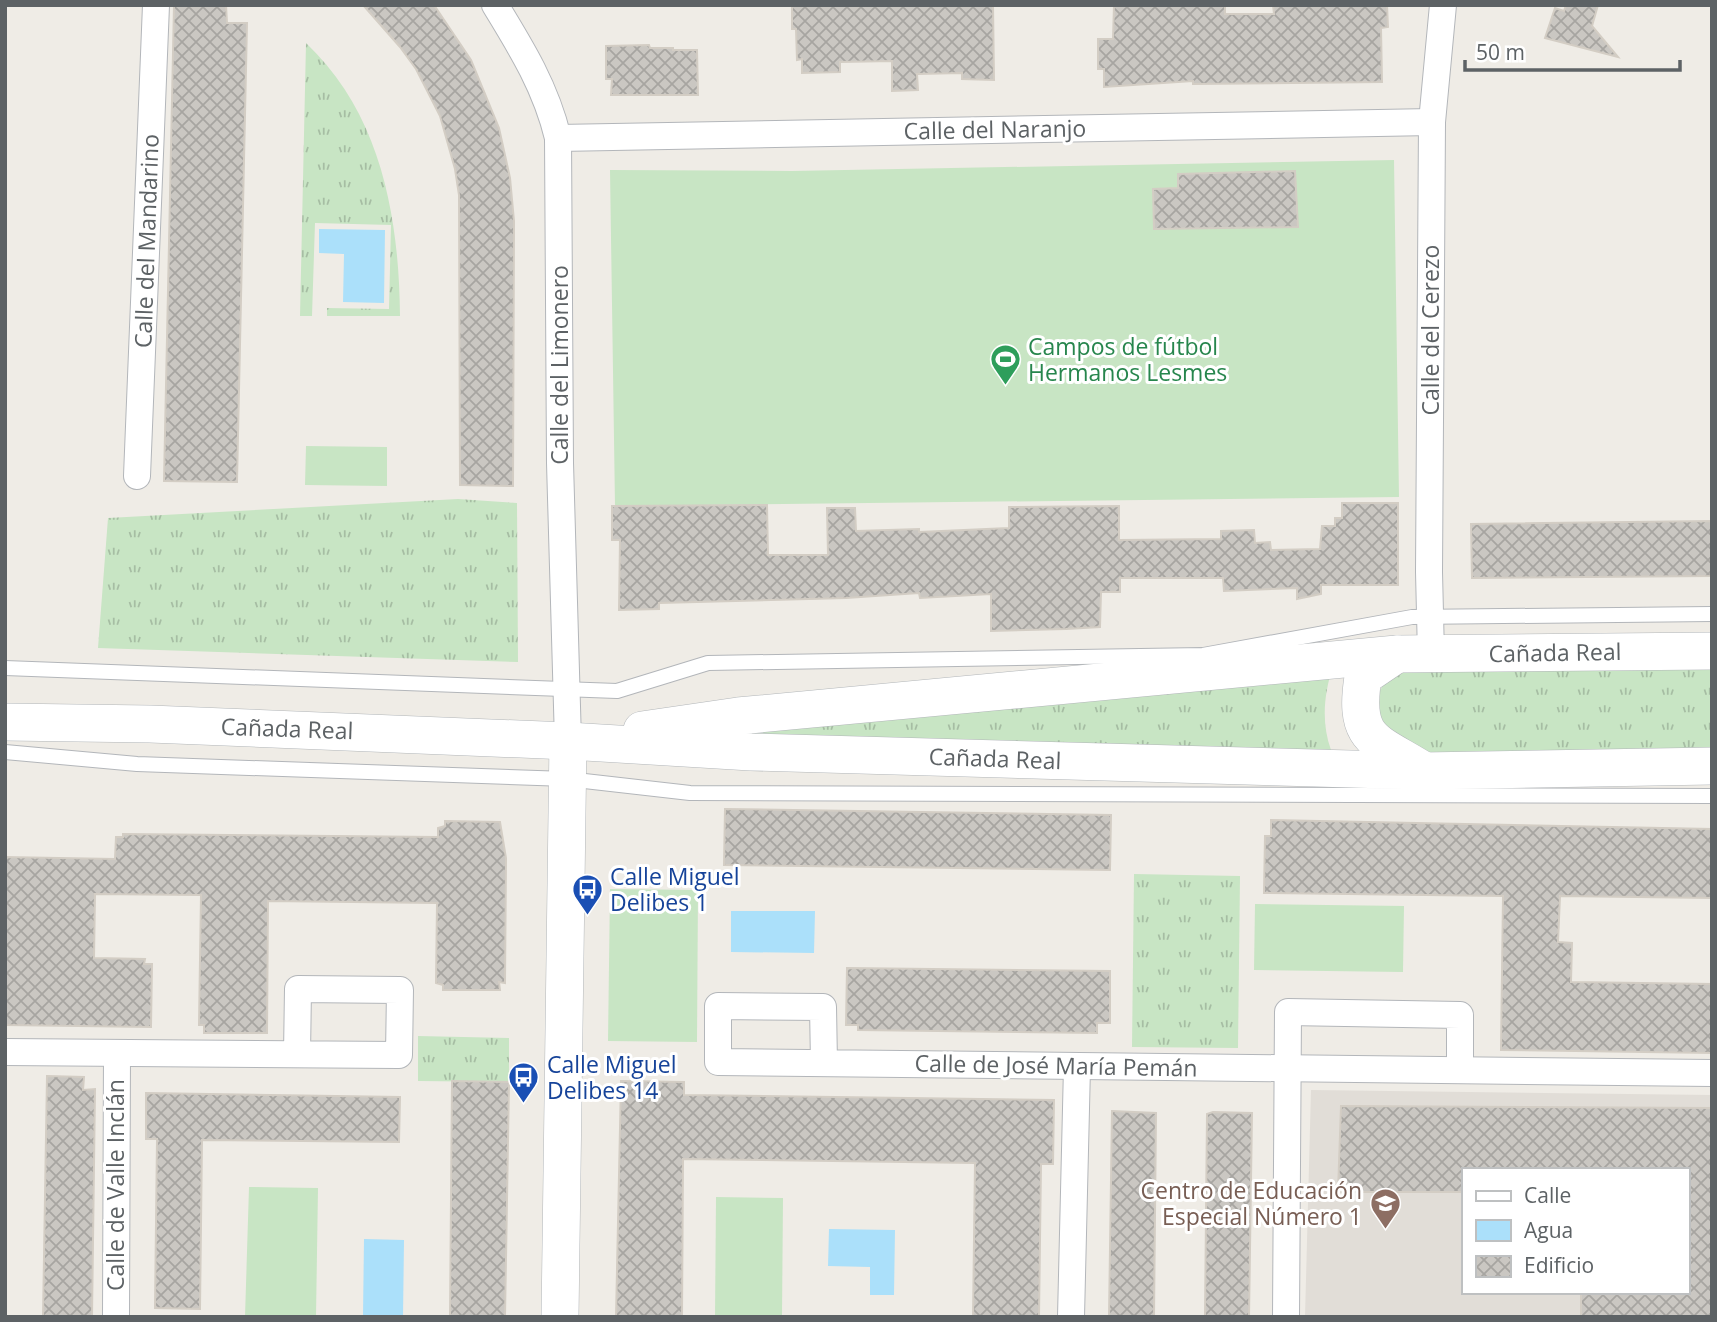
<svg xmlns="http://www.w3.org/2000/svg" width="1717" height="1322" font-family="'Open Sans',sans-serif">
	<defs>
		<pattern id="grass-tufts" width="24" height="20" patternUnits="userSpaceOnUse" patternTransform="scale(1.75)"><rect width="24" height="20" fill="#c8e5c4"/><path d="M3 7l-1-3M5 7V3M7 7l1-3M15 17l-1-3M17 17v-4M19 17l1-3" fill="none" stroke="#a6bda3"/></pattern>
		<pattern id="building-cross-hatch" width="8" height="8" patternUnits="userSpaceOnUse" patternTransform="scale(1.75)"><rect width="8" height="8" fill="#cac7c2"/><path d="M0 0l8 8M0 8l8-8" fill="none" stroke="#a7a5a1"/></pattern>
	</defs>
	<rect width="100%" height="100%" fill="#efece6"/>
	<path fill="#e1ddd7" fill-rule="evenodd" d="M1311 1090 1712 1095V1317H1305ZM1463 1170H1687V1292H1463Z"/>
	<g fill="url(#grass-tufts)">
		<path d="M306 43C381 114 399 216 400 316H327V308L389 309 391 225 315 223 312 316H300Z"/>
		<polygon points="458,499 517,503 518,662 98,648 108,518"/>
		<polygon points="1712,656 1712,751 1420,752 1378,720 1379,692 1394,668"/>
		<path d="M1333 666C1324 694 1321 722 1331 750L728 736 725 730Z"/>
		<polygon points="1134,874 1240,876 1238,1048 1132,1047"/>
		<polygon points="418,1036 509,1038 509,1082 418,1081"/>
	</g>
	<g fill="#c8e5c4">
		<polygon points="1394,160 1399,497 615,506 610,170 792,171"/>
		<polygon points="306,446 387,447 387,486 305,485"/>
		<polygon points="610,889 698,890 697,1042 608,1041"/>
		<polygon points="1255,904 1404,906 1403,972 1254,970"/>
		<polygon points="249,1187 318,1188 316,1317 245,1317"/>
		<polygon points="716,1197 783,1198 782,1317 715,1317"/>
	</g>
	<g fill="#abe0fa">
		<polygon points="319,229 385,230 384,303 343,302 344,254 319,253"/>
		<polygon points="731,911 815,911 814,953 731,952"/>
		<polygon points="829,1229 895,1230 894,1295 870,1295 870,1267 828,1266"/>
		<polygon points="364,1239 404,1240 403,1317 363,1317"/>
	</g>
	<g fill="url(#building-cross-hatch)" stroke="#d3cdc4" stroke-width="2">
		<polygon points="174,5 226,5 227,23 247,23 237,482 164,481"/>
		<polygon points="363,5 434,5 471,60 499,128 510,178 514,221 513,486 460,485 459,195 455,169 440,116 416,69 400,47"/>
		<polygon points="792,5 993,5 994,80 962,79 962,73 917,74 918,90 892,91 892,61 840,62 840,72 802,73 802,59 797,60 796,29 792,29"/>
		<polygon points="1114,5 1225,5 1225,14 1274,14 1273,5 1387,5 1388,27 1381,28 1382,82 1193,84 1193,81 1104,87 1104,69 1098,69 1098,39 1113,39"/>
		<polygon points="1566,5 1598,5 1592,26 1618,57 1545,38 1555,8 1564,11"/>
		<polygon points="649,45 650,48 673,48 673,50 697,50 698,95 611,95 612,79 606,79 606,46"/>
		<polygon points="1295,171 1298,227 1154,229 1153,189 1178,188 1178,174"/>
		<polygon points="1342,503 1398,503 1398,585 1321,585 1321,594 1297,599 1297,588 1224,591 1223,578 1120,578 1120,592 1101,592 1100,627 1066,629 991,631 991,594 920,598 919,593 846,598 659,603 659,609 619,610 620,540 612,540 612,506 767,505 768,555 828,555 827,508 855,508 856,531 919,529 919,532 1009,528 1009,507 1119,506 1119,540 1221,539 1221,531 1254,530 1255,543 1270,542 1271,550 1320,549 1322,526 1335,526 1335,518 1342,518"/>
		<polygon points="1712,521 1712,576 1472,578 1471,524"/>
		<polygon points="725,809 1111,815 1110,870 724,865"/>
		<polygon points="1271,820 1712,829 1712,898 1560,896 1558,942 1572,943 1571,982 1712,984 1712,1053 1501,1050 1503,896 1264,893 1265,836 1271,836"/>
		<polygon points="445,821 500,822 506,858 505,983 499,982 500,990 443,990 443,985 436,983 437,903 268,901 267,1033 204,1033 204,1025 199,1025 201,895 95,894 94,958 145,959 144,964 152,964 151,1027 5,1025 5,857 115,859 116,837 123,837 123,834 438,837 438,828 445,826"/>
		<polygon points="847,968 1110,971 1110,1023 1097,1023 1097,1033 858,1030 858,1025 846,1025"/>
		<polygon points="47,1076 84,1077 83,1090 95,1089 92,1317 43,1317"/>
		<polygon points="452,1081 509,1082 505,1317 450,1317"/>
		<polygon points="621,1081 684,1082 684,1095 1054,1100 1053,1164 1041,1164 1039,1317 973,1317 975,1163 683,1159 682,1317 616,1317"/>
		<polygon points="146,1093 400,1097 399,1142 202,1140 200,1309 155,1308 157,1139 146,1139"/>
		<polygon points="1341,1106 1712,1108 1712,1317 1581,1317 1581,1292 1687,1292 1687,1170 1463,1170 1463,1192 1338,1192"/>
		<polygon points="1112,1111 1156,1113 1154,1317 1109,1317"/>
		<polygon points="1213,1112 1252,1113 1249,1317 1205,1317 1207,1114"/>
	</g>
	<g fill="none" stroke-linecap="round" stroke-linejoin="round">
		<defs>
			<g id="lane">
				<polyline points="5,668 617,691 708,663 1203,655 1412,617 1712,614"/>
				<polyline points="5,752 137,764 567,779 690,793 1712,796"/>
			</g>
			<g id="street">
				<path d="M495 5C522 49 546 88 558 138L560 463 568 741"/>
				<polyline points="558,138 1432,122"/>
				<polyline points="137,476 156,5"/>
				<polyline points="1431,655 1429,572 1432,122 1443,5"/>
				<polyline points="5,1052 399,1055 400,990 298,989 297,1054"/>
				<polyline points="824,1063 823,1007 718,1006 718,1062 1712,1073"/>
				<polyline points="116,1317 117,1053"/>
				<polyline points="1071,1317 1077,1067"/>
				<polyline points="1286,1317 1288,1012 1460,1015 1460,1070"/>
			</g>
			<g id="secondary">
				<path d="M1397 654 1363 677C1353 741 1375 740 1423 770"/>
				<polyline points="5,722 150,724 568,741 751,752 1423,771 1712,766"/>
				<polyline points="642,730 738,716 1397,654 1712,651"/>
				<polyline points="560,1317 568,741"/>
			</g>
		</defs>
		<use href="#lane" stroke="#b3b6ba" stroke-width="16"/>
		<use href="#street" stroke="#b3b6ba" stroke-width="28"/>
		<use href="#secondary" stroke="#b2b6b9" stroke-width="38"/>
		<use href="#lane" stroke="#fff" stroke-width="14"/>
		<use href="#street" stroke="#fff" stroke-width="26"/>
		<use href="#secondary" stroke="#fff" stroke-width="37"/>
	</g>
	<defs>
		<symbol id="stadium-pin" viewBox="-11 -11 22 30"><path d="M0 17L-7.5 6A9.5 9.5 0 1 1 7.5 6Z" fill="#2e9e5b" stroke="#fff"/><path d="M0-5a6.5 5 0 1 0 0 10a6.5 5 0 1 0 0-10ZM-3.5-1.8h7v3.6h-7Z" fill="#fff"/></symbol>
		<symbol id="bus-pin" viewBox="-11 -11 22 30"><path d="M0 17L-7.5 6A9.5 9.5 0 1 1 7.5 6Z" fill="#1a4fb4" stroke="#fff"/><path d="M-5-6H5V4H4V6H2V4H-2V6H-4V4H-5ZM-3.5-4V0h7V-4ZM-3.5 1.2v1.5H-2V1.2ZM2 1.2v1.5H3.5V1.2Z" fill="#fff"/></symbol>
		<symbol id="school-pin" viewBox="-11 -11 22 30"><path d="M0 17L-7.5 6A9.5 9.5 0 1 1 7.5 6Z" fill="#8d6e63" stroke="#fff"/><path d="M0-5L7-2L0 1L-7-2ZM-4 1L0 2.5L4 1V4Q0 6-4 4Z" fill="#fff"/></symbol>
	</defs>
	<g fill-rule="evenodd">
		<use href="#stadium-pin" x="988" y="342" width="35" height="47"/>
		<use href="#bus-pin" x="570" y="872" width="35" height="47"/>
		<use href="#bus-pin" x="506" y="1060" width="35" height="47"/>
		<use href="#school-pin" x="1368" y="1186" width="35" height="47"/>
	</g>
	<g text-anchor="middle" stroke-width="6" stroke-linejoin="round" paint-order="stroke">
		<g font-size="23" fill="#5d6265" stroke="#fff">
			<text transform="translate(995 130) rotate(-1)" y="8">Calle del Naranjo</text>
			<text transform="translate(147 241) rotate(-88)" y="8">Calle del Mandarino</text>
			<text transform="translate(1431 330) rotate(-90)" y="8">Calle del Cerezo</text>
			<text transform="translate(560 365) rotate(-90)" y="8">Calle del Limonero</text>
			<text transform="translate(1555 653) rotate(-1)" y="8">Cañada Real</text>
			<text transform="translate(287 729) rotate(2)" y="8">Cañada Real</text>
			<text transform="translate(995 759) rotate(2)" y="8">Cañada Real</text>
			<text transform="translate(1056 1066) rotate(1)" y="8">Calle de José María Pemán</text>
			<text transform="translate(116 1185) rotate(-90)" y="8">Calle de Valle Inclán</text>
		</g>
		<g font-size="23" fill="#27864d" stroke="#fff" text-anchor="start">
			<text x="1028" y="355">Campos de fútbol<tspan x="1028" dy="26">Hermanos Lesmes</tspan></text>
		</g>
		<g font-size="23" fill="#164399" stroke="#fff" text-anchor="start">
			<text x="610" y="885">Calle Miguel<tspan x="610" dy="26">Delibes 1</tspan></text>
			<text x="547" y="1073">Calle Miguel<tspan x="547" dy="26">Delibes 14</tspan></text>
		</g>
		<g font-size="23" fill="#785e54" stroke="#fff" text-anchor="end">
			<text x="1362" y="1199">Centro de Educación<tspan x="1362" dy="26">Especial Número 1</tspan></text>
		</g>
	</g>
	<rect width="1717" height="1322" fill="none" stroke="#5d6265" stroke-width="14"/>
	<rect x="1462" y="1168" width="228" height="126" fill="#ffffff" stroke="#bec0c1" stroke-width="2"/>
	<rect x="1476" y="1191" width="35" height="10" fill="#ffffff" stroke="#bec0c1" stroke-width="2"/>
	<text x="1524" y="1203" font-size="21" fill="#5d6265">Calle</text>
	<rect x="1476" y="1220" width="35" height="21" fill="#abe0fa" stroke="#bec0c1" stroke-width="2"/>
	<text x="1524" y="1238" font-size="21" fill="#5d6265">Agua</text>
	<rect x="1476" y="1256" width="35" height="21" fill="url(#building-cross-hatch)" stroke="#bec0c1" stroke-width="2"/>
	<text x="1524" y="1273" font-size="21" fill="#5d6265">Edificio</text>
	<path d="M1465 60v10h215v-10" fill="none" stroke="#5d6265" stroke-width="3.5"/>
	<text x="1476" y="60" font-size="21" fill="#5d6265" stroke="#ffffff" stroke-width="5" paint-order="stroke">50 m</text>
</svg>
